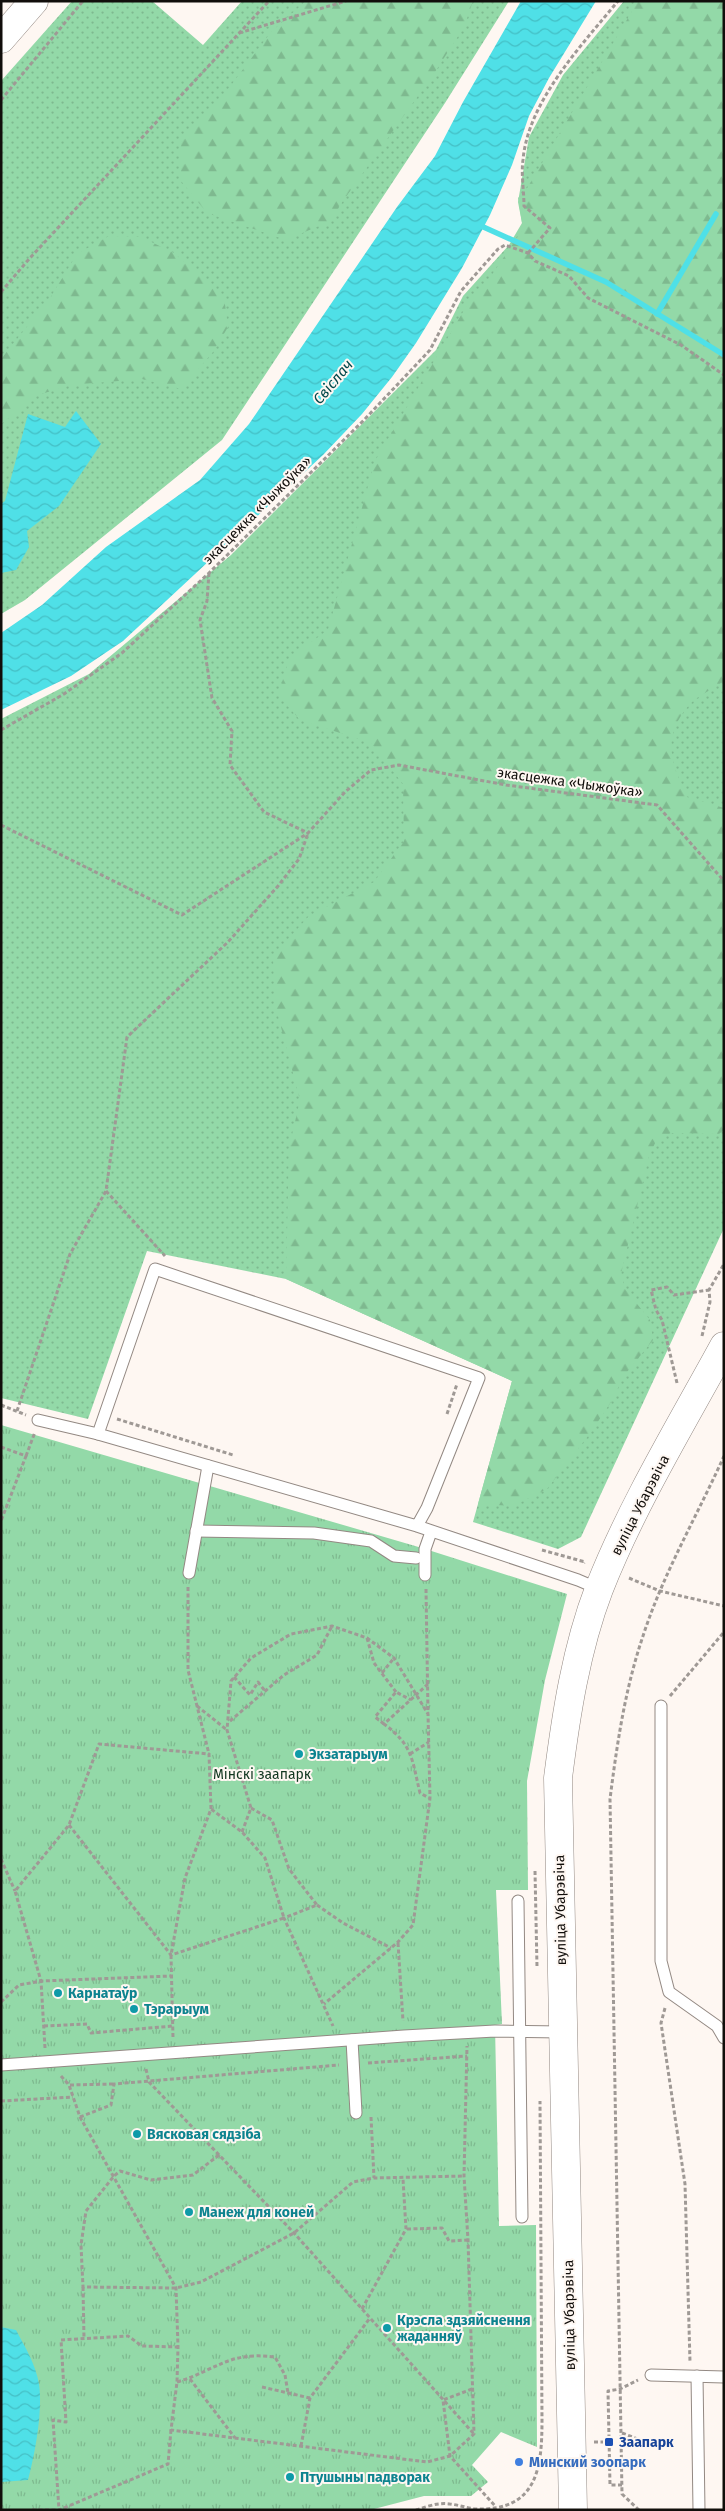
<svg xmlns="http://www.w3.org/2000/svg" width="725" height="2511" font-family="'Fira Sans',sans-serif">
	<defs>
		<pattern id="grass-dots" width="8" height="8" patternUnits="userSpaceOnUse" patternTransform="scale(1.25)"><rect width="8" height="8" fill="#93d9a8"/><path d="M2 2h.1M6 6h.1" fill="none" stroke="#7eb98f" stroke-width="1.8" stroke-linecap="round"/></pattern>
		<pattern id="forest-firs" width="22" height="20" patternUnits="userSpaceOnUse" patternTransform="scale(1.25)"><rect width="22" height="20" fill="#93d9a8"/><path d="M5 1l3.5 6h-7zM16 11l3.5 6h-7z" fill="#7eb98f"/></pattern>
		<pattern id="park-tufts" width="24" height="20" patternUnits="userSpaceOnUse" patternTransform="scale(1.25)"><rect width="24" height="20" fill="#93d9a8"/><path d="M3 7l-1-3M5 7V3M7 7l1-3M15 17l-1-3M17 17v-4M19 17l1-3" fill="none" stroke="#7eb98f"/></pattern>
		<pattern id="water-waves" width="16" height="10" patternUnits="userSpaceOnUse" patternTransform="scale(1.25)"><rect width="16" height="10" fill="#4fe0e7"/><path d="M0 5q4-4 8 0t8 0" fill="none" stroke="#44bfc5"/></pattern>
	</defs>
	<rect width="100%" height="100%" fill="#fef7f2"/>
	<g fill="url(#grass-dots)">
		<polygon points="72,1 152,1 203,45 242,1 509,1 445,103 222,440 25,600 1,614 1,81"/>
		<polygon points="624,1 724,1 724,1228 581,1537 558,1549 473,1522 512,1381 286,1279 147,1251 88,1419 1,1398 1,719 89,674 231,555 436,350 463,296 509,245 522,223 518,202 529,137 563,75"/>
	</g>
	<g fill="url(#forest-firs)">
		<polygon points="306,1 473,1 464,27 435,72 328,222 286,240 207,213 181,181 181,142 229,88 271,32"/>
		<path d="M638 1H724V681C713 689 697 696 689 705 661 738 671 762 687 797L724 808V1130L719 1134 671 1133 656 1141 649 1156 621 1274 625 1289 650 1320 653 1340 623 1377 613 1399 591 1432 547 1489 513 1506 478 1504 512 1381 286 1279 289 1148 300 1100 275 1004 273 956 309 916 374 882 404 841 403 784 371 743 300 720 278 695 290 657 328 630 375 461 473 295 487 282 523 229 518 198 526 190Z"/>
		<polygon points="109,236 141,237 174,253 224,297 228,327 213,352 181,389 142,379 71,385 38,395 1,424 1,359 50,298 77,254"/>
	</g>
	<polygon fill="url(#park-tufts)" points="1,1425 422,1548 567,1594 545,1680 527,1781 528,1890 496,1890 502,2024 495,2025 499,2226 536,2225 537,2447 501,2432 472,2465 488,2482 471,2496 424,2496 374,2509 1,2510"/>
	<g fill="url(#water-waves)">
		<polygon points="521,1 596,1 549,78 529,116 512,165 490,215 462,268 416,343 392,377 362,414 323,455 123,641 71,676 1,710 1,633 42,605 106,547 200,480 249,424 397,207 435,156 463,102"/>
		<polygon points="76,411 101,444 59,506 27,531 29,547 16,570 1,573 1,504 5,501 28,414 65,427"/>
		<path d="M1 2327 16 2330C25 2347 36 2365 39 2384 43 2411 35 2454 28 2480L1 2482Z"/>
	</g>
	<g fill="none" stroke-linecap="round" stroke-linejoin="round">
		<g stroke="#4fe0e7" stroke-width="5.5">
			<polyline points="479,225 606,282 724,355"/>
			<polyline points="657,314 716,214"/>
		</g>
		<defs>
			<g id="lane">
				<polyline points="38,1420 98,1434"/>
				<polyline points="417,1526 427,1508 479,1378 155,1269 98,1434 417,1526 578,1580 599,1589"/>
				<polyline points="196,1531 314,1533 371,1541 394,1556 416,1558"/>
				<polyline points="189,1573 208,1466"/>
				<polyline points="425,1575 425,1549 431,1532"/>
				<polyline points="661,1706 661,1961 669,1992 717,2026 724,2038"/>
				<polyline points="518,1901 522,2217"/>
				<polyline points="352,2040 356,2113"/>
				<polyline points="1,2065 404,2036 495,2031 562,2032"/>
				<polyline points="651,2375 724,2377"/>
				<polyline points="697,2376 699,2510"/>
			</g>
			<path id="secondary" d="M573 2510 558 1778C566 1715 576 1649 599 1589 632 1505 681 1425 724 1346"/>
			<polyline id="primary" points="1,39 34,1"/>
		</defs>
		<use href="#lane" stroke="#938983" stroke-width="13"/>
		<use href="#secondary" stroke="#938983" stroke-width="29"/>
		<use href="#primary" stroke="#938983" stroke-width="29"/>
		<g stroke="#9f9995" stroke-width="3" stroke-dasharray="4 2.5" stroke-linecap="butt">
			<polyline points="239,33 346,1"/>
			<polyline points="1,100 83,1"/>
			<path d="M528 253 550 228 524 206C524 191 521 174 523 160 528 101 582 45 618 1"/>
			<polyline points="1,292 29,259 269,1"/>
			<polyline points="209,573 207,601 200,620 212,698 232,731 230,765 264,812 308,833 345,792 371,770 399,765 506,785 657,805 724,881"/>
			<polyline points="1,730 64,694 122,653 209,573 364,420 430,350 461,291 498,249 505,245 528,253 535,261 569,276 588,298 681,345 724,375"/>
			<polyline points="1,825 182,915 308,833"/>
			<polyline points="106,1191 165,1256"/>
			<polyline points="702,1336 710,1302 709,1290 724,1264"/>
			<polyline points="677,1383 662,1320 656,1310 651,1290 667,1287 674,1295 709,1290"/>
			<polyline points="1,1405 26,1415"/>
			<polyline points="17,1411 70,1254 106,1191 127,1037 228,942 278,886 299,859 308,833"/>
			<polyline points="447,1414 457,1384"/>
			<polyline points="117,1419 233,1455"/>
			<polyline points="1,1447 26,1456 1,1521"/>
			<polyline points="26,1456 35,1432"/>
			<polyline points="542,1550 585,1562 584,1563"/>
			<polyline points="629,1578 660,1591 724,1606"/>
			<polyline points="188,1587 188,1670 209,1754"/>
			<polyline points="426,1589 428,1713"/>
			<polyline points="367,1638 374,1663 396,1692"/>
			<polyline points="382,1673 394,1658"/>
			<polyline points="234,1677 250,1695 258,1682 265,1691"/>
			<path d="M428 1684 384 1724C413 1745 412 1760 420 1793L429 1798"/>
			<polyline points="670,1696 724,1632"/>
			<polyline points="197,1706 227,1730"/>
			<polyline points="230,1721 284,1675 317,1655 332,1626"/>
			<polyline points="384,1724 375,1717 396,1692 411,1700"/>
			<polyline points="410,1754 429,1742"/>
			<polyline points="251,1808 272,1820 289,1869 317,1905 284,1918 333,2026"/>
			<polyline points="69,1825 171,1955 284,1918 265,1858 242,1832 211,1809"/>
			<polyline points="242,1832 251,1808 227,1730 231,1681 251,1658 291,1634 332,1626 367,1638 394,1658 428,1714 430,1798 413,1925 398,1942 324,2004"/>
			<polyline points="1,1859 15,1891"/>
			<polyline points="535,1871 537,1967"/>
			<polyline points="317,1905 343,1923 391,1948"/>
			<polyline points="398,1943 403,2021"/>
			<polyline points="1,2002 19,1985 41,1981 171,1976"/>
			<polyline points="665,2008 661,2023 685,2184 690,2362"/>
			<polyline points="44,2026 87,2024 91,2033 173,2026"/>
			<polyline points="45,2048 41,1981 15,1891 69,1825 99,1744 209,1754 211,1809 185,1878 171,1955 173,2038"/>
			<polyline points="368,2063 467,2056"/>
			<polyline points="146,2069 149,2082 294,2233 474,2434"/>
			<polyline points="61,2076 69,2085 80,2117 176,2288 178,2347 177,2382 171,2430 427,2462 450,2456 474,2434 468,2240 464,2176 467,2046"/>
			<polyline points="70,2085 114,2084"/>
			<polyline points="1,2101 73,2097"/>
			<polyline points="80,2117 111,2105 114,2084 339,2065"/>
			<polyline points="371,2117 374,2178"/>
			<polyline points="219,2155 193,2175 151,2180 120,2171 114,2176 86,2211 81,2245 83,2287 176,2288 201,2282 294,2233 353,2182 374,2178 464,2176"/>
			<polyline points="407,2229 442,2228 449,2241 468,2240"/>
			<polyline points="83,2287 84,2339"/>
			<polyline points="362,2309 406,2229 403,2179"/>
			<polyline points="190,2379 235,2438"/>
			<path d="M177 2382C217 2370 228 2351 275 2357L285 2375 288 2393"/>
			<polyline points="262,2387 310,2398"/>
			<polyline points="472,2389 443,2400 450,2456 496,2507"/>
			<polyline points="171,2430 168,2464 59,2510 53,2420 66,2422 61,2340 128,2336 142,2346 178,2347"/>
			<polyline points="622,2433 651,2444"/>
			<polyline points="594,2442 609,2442"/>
			<polyline points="301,2446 310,2398 370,2318"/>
			<polyline points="622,2485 610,2485 608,2391 620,2389 638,2380"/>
			<polyline points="32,2510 59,2510"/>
			<path d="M416 2510C426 2507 438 2502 450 2504 459 2505 467 2508 476 2509 537 2511 542 2469 542 2420L540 2101"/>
			<path d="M639 2510 622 2494 610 1799C617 1744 625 1689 643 1636 663 1574 697 1516 724 1456"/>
		</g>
		<use href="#lane" stroke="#fff" stroke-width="11"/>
		<use href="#secondary" stroke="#fff" stroke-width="28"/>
		<use href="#primary" stroke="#fff" stroke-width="28"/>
	</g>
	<g fill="#0f9aa8" stroke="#fef7f2" stroke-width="2">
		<circle cx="299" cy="1754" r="5"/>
		<circle cx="58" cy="1993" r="5"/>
		<circle cx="134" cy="2009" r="5"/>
		<circle cx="137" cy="2134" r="5"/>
		<circle cx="189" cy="2212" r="5"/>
		<circle cx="387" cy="2328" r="5"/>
		<circle cx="290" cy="2477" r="5"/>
	</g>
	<rect fill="#1a4fb4" stroke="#fef7f2" stroke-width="2" x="604" y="2437" width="10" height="10" rx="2.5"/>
	<circle fill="#3f7fe0" stroke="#fef7f2" stroke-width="2" cx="519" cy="2462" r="5"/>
	<g text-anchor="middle" stroke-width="4" stroke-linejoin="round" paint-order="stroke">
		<g font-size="14" fill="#110e0b" stroke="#fef7f2">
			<text transform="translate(257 510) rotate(-45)" y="5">экасцежка «Чыжоўка»</text>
			<text transform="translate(570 782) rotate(8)" y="5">экасцежка «Чыжоўка»</text>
			<text transform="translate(640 1505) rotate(-63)" y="5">вуліца Убарэвіча</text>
			<text transform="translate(560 1910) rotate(-91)" y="5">вуліца Убарэвіча</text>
			<text transform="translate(569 2315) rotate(-91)" y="5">вуліца Убарэвіча</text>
		</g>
		<g font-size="14" font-weight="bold" fill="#0d838f" stroke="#fef7f2" text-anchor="start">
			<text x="309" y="1759">Экзатарыум</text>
			<text x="68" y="1998">Карнатаўр</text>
			<text x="144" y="2014">Тэрарыум</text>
			<text x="147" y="2139">Вясковая сядзіба</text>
			<text x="199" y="2217">Манеж для коней</text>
			<text x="397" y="2325">Крэсла здзяйснення<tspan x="397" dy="16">жаданняў</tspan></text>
			<text x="300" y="2482">Птушыны падворак</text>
		</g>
		<g font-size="14" fill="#113720" stroke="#fef7f2">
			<text x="262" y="1779">Мінскі заапарк</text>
		</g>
		<g font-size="14" font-weight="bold" fill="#164399" stroke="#fef7f2" text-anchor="start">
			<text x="619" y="2447">Заапарк</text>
		</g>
		<g font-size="14" font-weight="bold" fill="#366cbe" stroke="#fef7f2" text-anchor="start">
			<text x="529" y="2467">Минский зоопарк</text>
		</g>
		<g font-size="15" font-style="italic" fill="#03484b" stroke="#fef7f2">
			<text transform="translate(333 382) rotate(-50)" y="5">Свіслач</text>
		</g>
	</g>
	<rect width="725" height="2511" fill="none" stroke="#110e0b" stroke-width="5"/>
</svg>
